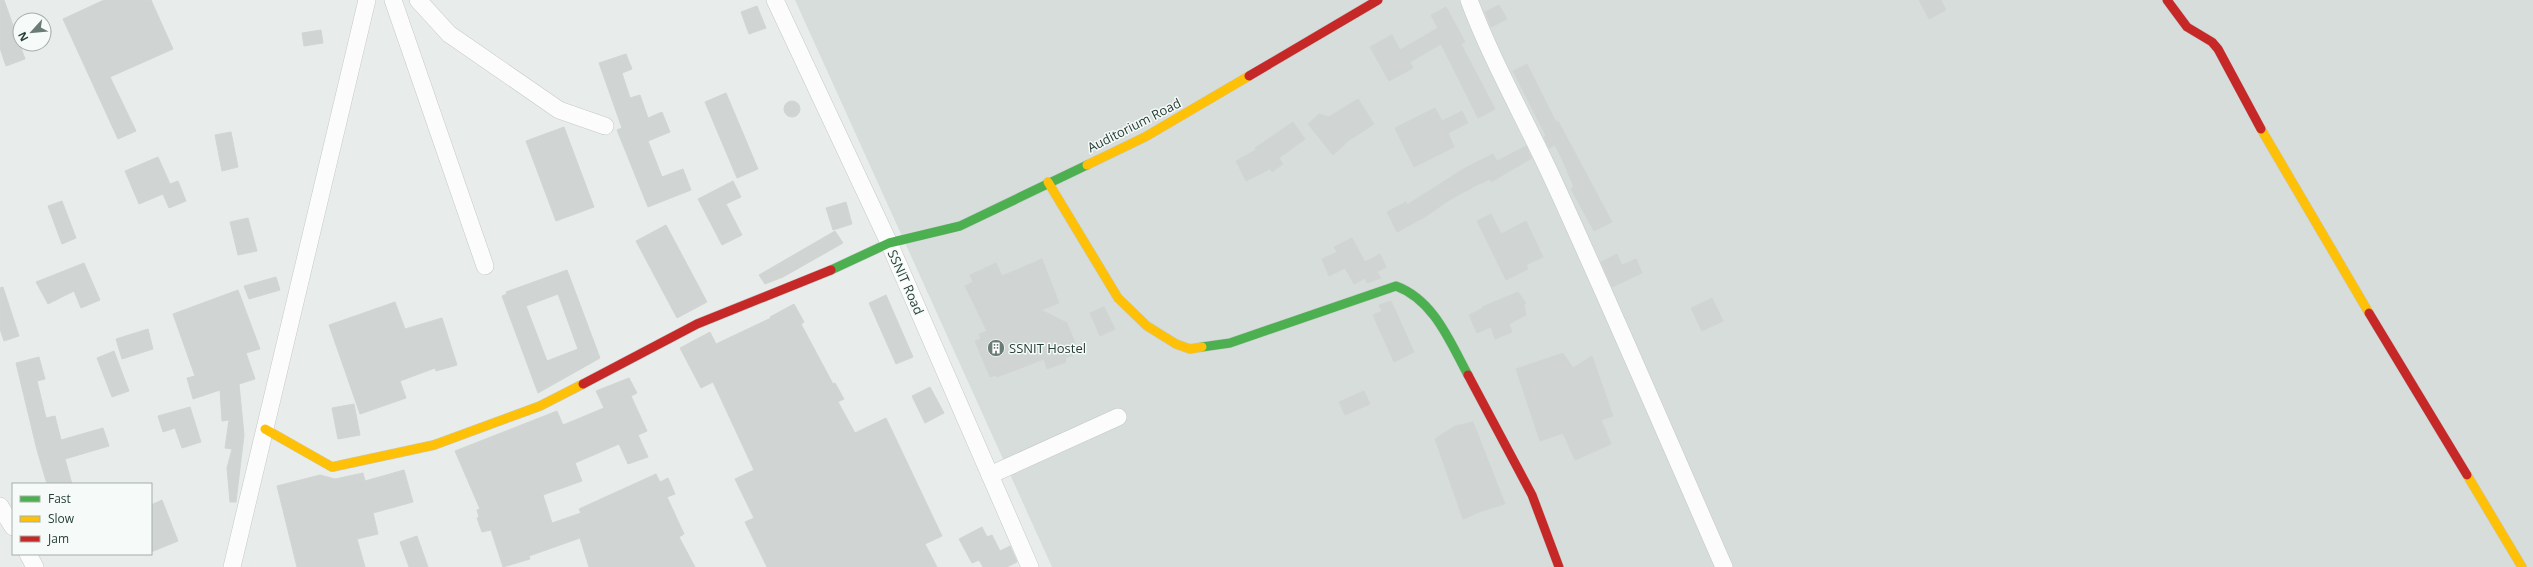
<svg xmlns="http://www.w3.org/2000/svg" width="2533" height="567" font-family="'Open Sans',sans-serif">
	<rect width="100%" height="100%" fill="#e8ecea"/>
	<polygon fill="#d6ddda" points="795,0 2533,0 2533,567 1052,567"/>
	<g fill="#d0d5d3" stroke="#d1d5d3" fill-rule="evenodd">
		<polygon points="0,0 4,0 25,59 6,66 0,48"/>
		<polygon points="104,0 151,0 173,49 110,77 136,131 118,139 63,19"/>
		<polygon points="1919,0 1941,0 1946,10 1929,19"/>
		<polygon points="1499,5 1507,19 1491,27 1485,12"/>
		<polygon points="757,6 766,28 749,34 741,12"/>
		<polygon points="1446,7 1465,42 1461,44 1495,109 1478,118 1441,44 1410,62 1413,68 1389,81 1370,47 1392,35 1400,50 1438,28 1431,15"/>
		<polygon points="321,30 323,43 304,46 302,33"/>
		<polygon points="626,54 632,69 622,73 630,98 640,95 648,118 662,112 670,132 648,141 662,177 683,169 691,190 648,207 617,130 622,128 599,63"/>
		<polygon points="1527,64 1556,122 1558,121 1612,222 1594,231 1571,189 1574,187 1562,159 1555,145 1549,148 1544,137 1546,136 1513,71"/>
		<polygon points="726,93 758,169 737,178 705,102"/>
		<polygon points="1358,99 1374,124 1348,141 1333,155 1308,124 1319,114 1329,117"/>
		<circle cx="792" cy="109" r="8"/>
		<polygon points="1435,108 1442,121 1462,111 1468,123 1448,133 1454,147 1414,167 1395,128"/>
		<polygon points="1293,122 1305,139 1279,158 1283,164 1272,172 1270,169 1246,181 1236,161 1256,150 1255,148"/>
		<polygon points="564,127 594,207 556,221 526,141"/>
		<polygon points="231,132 238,167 222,171 215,135"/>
		<polygon points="1526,146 1532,158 1491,182 1490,179 1477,185 1451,199 1423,218 1397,232 1387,212 1406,202 1407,205 1465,168 1493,154 1497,161"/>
		<polygon points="158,157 170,184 178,181 186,201 169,208 163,194 139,204 125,171"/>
		<polygon points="733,181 741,197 726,204 742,235 722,245 698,199"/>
		<polygon points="62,201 76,238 62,244 48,206"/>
		<polygon points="846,202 852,224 833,230 826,208"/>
		<polygon points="1491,214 1501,234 1526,221 1543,257 1526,265 1528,269 1506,280 1477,221"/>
		<polygon points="248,218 257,251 238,255 230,222"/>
		<polygon points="666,225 707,302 677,318 636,241"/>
		<polygon points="835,231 843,243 783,277 765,284 759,275"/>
		<polygon points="1352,238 1365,262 1380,254 1386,267 1377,272 1381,278 1367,283 1365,278 1354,284 1345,268 1329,276 1322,259 1337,252 1334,247"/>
		<polygon points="1617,254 1622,265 1636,259 1642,273 1612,287 1601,262"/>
		<polygon points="1042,259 1059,303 1041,310 1067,323 1079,353 1065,358 1066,362 1047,369 1044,359 997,377 996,375 990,377 975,341 981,339 979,334 987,331 965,286 973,282 970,275 996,263 1002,276"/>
		<polygon points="84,263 100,300 81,308 74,291 48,304 36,282"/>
		<path d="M567 270 600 358 538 393 502 296 507 294 506 292ZM558 294 578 349 547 361 526 306Z"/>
		<polygon points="276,277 280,290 249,299 244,286"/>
		<polygon points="3,287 19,336 4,341 0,329 0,288"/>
		<polygon points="238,290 260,349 246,353 255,379 239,384 244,435 236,502 230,502 227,468 232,449 225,448 229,420 222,421 220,390 193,399 187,378 195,376 173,314"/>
		<polygon points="1518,292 1526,303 1524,305 1526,315 1509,324 1512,332 1495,339 1491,327 1477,333 1469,315 1483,308 1482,307"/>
		<polygon points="886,295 913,357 896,364 869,303"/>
		<polygon points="1712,298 1723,321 1702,331 1691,308"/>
		<polygon points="1391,301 1414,352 1394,362 1373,315 1382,311 1379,305"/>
		<polygon points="395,302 405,329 442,318 457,365 436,371 435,368 400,381 406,398 360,414 329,325"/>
		<polygon points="794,304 804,322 801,324 833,384 835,383 844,399 838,402 855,433 886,418 942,536 925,544 937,567 767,567 745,522 754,518 735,479 754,470 713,382 701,388 680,348 710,332 716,344 771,318 770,317"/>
		<polygon points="1104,307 1115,329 1100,336 1090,313"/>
		<polygon points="148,329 153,349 122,359 116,339"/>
		<polygon points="114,351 129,391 112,397 97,358"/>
		<polygon points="1563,353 1573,368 1592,356 1613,416 1601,420 1611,444 1575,460 1563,433 1540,441 1516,369"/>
		<polygon points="39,357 45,379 37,381 46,418 55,416 61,440 103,428 109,446 65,459 72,484 47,484 37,450 16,363"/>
		<polygon points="629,378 637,393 631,396 647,431 638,435 648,457 628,464 619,444 575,463 582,481 543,495 552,523 581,513 579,509 656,474 660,482 668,478 675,494 667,497 684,534 679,537 695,567 589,567 580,538 529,556 530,559 503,567 491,530 482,532 477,518 479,517 477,510 480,509 455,451 557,411 563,425 604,408 596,391"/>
		<polygon points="930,387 944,413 925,423 912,396"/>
		<polygon points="1364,391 1370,404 1345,415 1339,402"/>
		<polygon points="354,404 360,435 338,439 332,408"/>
		<polygon points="190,407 201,442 182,448 175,428 163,432 158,416"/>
		<polygon points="1473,422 1505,504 1482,511 1463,519 1435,439 1455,426"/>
		<polygon points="404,470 413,502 373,513 378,534 357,539 365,567 297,567 277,486 320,475 335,479 363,473 365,481"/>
		<polygon points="162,500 178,541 151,552 151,505"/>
		<polygon points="982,527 987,537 992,535 1000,551 1010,546 1017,562 1007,567 983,567 979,560 972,563 959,539"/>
		<polygon points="417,536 428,567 409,567 400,542"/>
	</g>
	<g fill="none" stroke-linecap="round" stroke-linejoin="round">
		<defs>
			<g id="street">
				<polyline points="393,0 485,266"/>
				<polyline points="418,0 449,34 559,110 605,126"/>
				<polyline points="775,0 889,243 1030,567"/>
				<path d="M1469 0C1493 64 1527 122 1555 184 1613 311 1668 439 1724 567"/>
				<polyline points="990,475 1118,417"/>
				<polyline points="0,506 13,527"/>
				<polyline points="28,554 35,567"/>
				<polyline points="232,567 367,0"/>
			</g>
			<g id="fast">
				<polyline points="831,270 889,243 960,226 1087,165"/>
				<path d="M1202 347 1230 343 1396 286C1434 300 1450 342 1468 375"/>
			</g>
			<g id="slow">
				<polyline points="2261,129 2369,313"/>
				<polyline points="1087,165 1145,137 1249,76"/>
				<polyline points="1048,182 1118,298 1147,326 1176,344 1190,349 1202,347"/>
				<polyline points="265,429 332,467 434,445 540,406 583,384"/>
				<polyline points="2467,475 2522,567"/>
			</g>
			<g id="jam">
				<polyline points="2167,0 2187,27 2212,42 2218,49 2261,129"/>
				<polyline points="1249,76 1378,0"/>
				<polyline points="2369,313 2467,475"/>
				<polyline points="1468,375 1532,495 1559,567"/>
				<polyline points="583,384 697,324 831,270"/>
			</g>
		</defs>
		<use href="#street" stroke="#c5c9c7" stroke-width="18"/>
		<use href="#fast" stroke="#c4c9c7" stroke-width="10"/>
		<use href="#slow" stroke="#c4c9c7" stroke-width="10"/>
		<use href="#jam" stroke="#c4c9c7" stroke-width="10"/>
		<use href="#street" stroke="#fcfcfc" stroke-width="17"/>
		<use href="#fast" stroke="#4caf50" stroke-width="9"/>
		<use href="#slow" stroke="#ffc107" stroke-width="9"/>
		<use href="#jam" stroke="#c62828" stroke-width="9"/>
	</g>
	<defs>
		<symbol id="building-disc" viewBox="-11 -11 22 22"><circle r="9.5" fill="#6a7c75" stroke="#f6faf8"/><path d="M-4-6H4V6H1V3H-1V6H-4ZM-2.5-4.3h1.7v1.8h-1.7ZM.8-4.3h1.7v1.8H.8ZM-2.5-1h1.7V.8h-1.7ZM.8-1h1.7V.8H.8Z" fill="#fff"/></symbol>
	</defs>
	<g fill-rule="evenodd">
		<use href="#building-disc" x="986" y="338" width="20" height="20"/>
	</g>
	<g text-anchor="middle" stroke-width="3" stroke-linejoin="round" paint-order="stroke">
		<g font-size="13" fill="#263f36" stroke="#f6faf8">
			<text transform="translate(1134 125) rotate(-27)" y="5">Auditorium Road</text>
			<text transform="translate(906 282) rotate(66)" y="5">SSNIT Road</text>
		</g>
		<g font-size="13" fill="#263f36" stroke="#f6faf8" text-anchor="start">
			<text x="1009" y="353">SSNIT Hostel</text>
		</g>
	</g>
	<rect x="12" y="483" width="140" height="72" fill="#f6faf8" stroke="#a3afaa"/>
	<rect x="20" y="496" width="20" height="6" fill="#4caf50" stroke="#a3afaa"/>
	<text x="48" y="503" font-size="12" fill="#263f36">Fast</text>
	<rect x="20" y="516" width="20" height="6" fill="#ffc107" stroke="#a3afaa"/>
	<text x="48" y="523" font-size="12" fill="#263f36">Slow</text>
	<rect x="20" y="536" width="20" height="6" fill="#c62828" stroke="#a3afaa"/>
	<text x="48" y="543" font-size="12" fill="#263f36">Jam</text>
	<g transform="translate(32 32) rotate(243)"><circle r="19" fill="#f6faf8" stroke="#a3afaa"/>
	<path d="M0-3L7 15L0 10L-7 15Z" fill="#6a7c75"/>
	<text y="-6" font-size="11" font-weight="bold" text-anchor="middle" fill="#263f36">N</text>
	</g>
</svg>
